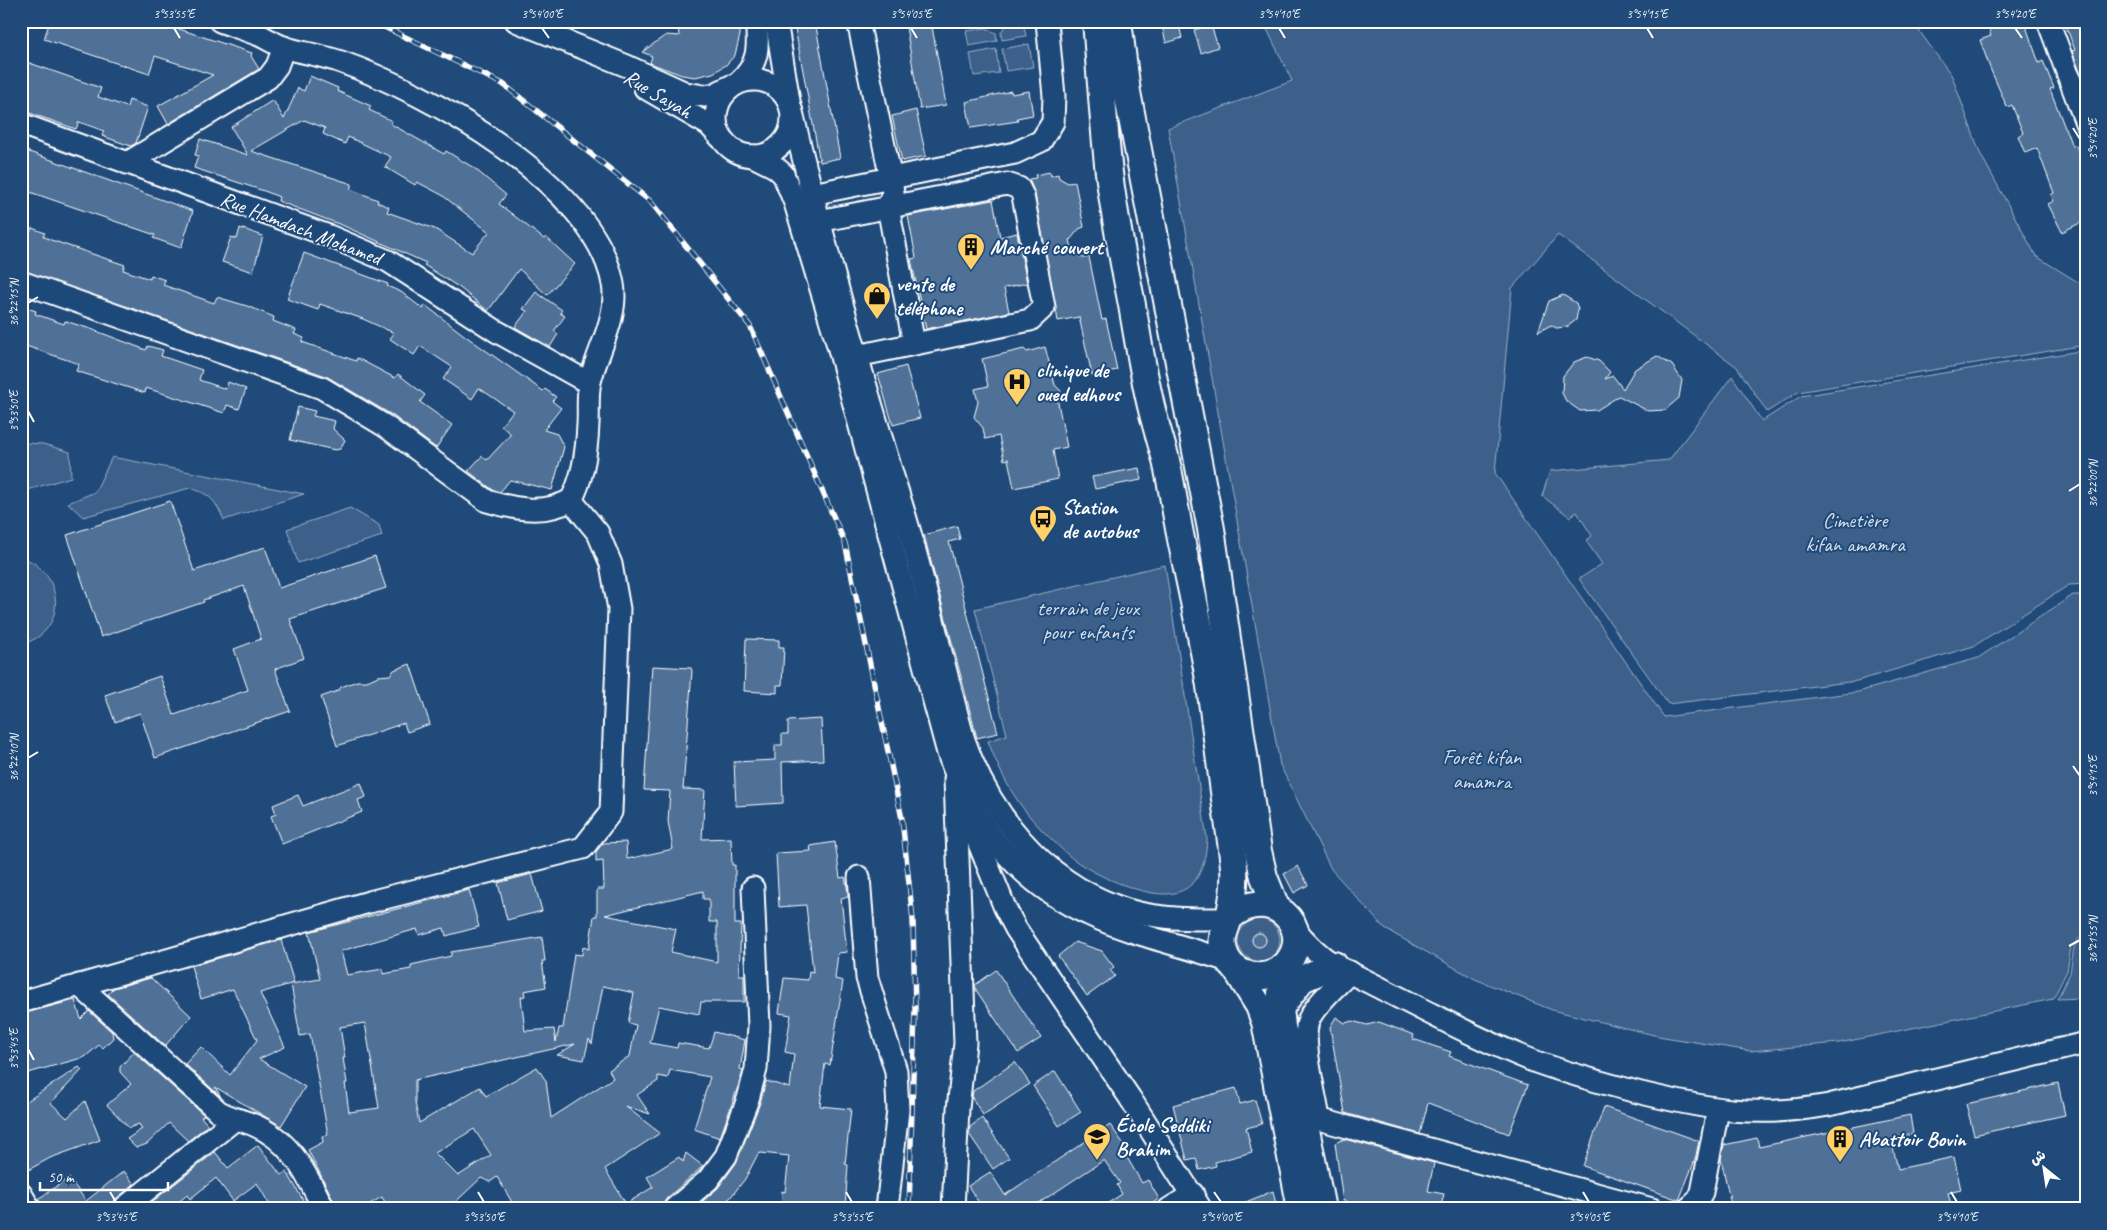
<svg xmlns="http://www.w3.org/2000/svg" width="2107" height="1230" font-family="Caveat,'Playpen Sans Arabic',sans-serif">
	<rect width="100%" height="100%" fill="#1f4a7a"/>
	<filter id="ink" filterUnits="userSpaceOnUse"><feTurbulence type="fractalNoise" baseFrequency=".02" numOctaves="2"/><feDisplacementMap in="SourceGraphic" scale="10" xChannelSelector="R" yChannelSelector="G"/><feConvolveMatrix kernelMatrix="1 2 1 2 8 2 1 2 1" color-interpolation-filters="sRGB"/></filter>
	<g filter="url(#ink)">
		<g fill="#3c618b" stroke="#9eb0c5">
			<polygon points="1263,21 1912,21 1952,76 1980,153 2036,256 2086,287 2086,345 1798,392 1767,412 1737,367 1558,235 1512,288 1495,473 1664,717 1858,692 1978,658 2073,595 2086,595 2086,931 2071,947 2067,971 2053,999 1839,1043 1750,1051 1658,1036 1552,1010 1475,979 1385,929 1331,869 1280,765 1168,128 1292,81"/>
			<polygon points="1023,22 1026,36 1002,40 1001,32 1007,24"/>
			<polygon points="986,28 996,33 997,41 969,46 966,31"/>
			<polygon points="1029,44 1033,67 1006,71 1002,49"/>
			<polygon points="996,49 999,73 974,76 970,54"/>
			<polygon points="2086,350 2086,584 2069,585 1974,646 1857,681 1668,704 1579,579 1602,564 1586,541 1592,536 1577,512 1570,517 1542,496 1550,471 1669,460 1732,376 1762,421 1801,396"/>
			<polygon points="27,443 43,444 70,452 71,477 21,492 21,444"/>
			<path d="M112 457 304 494 224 520C215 500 210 494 190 488L83 517 68 503 95 492Z"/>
			<polygon points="350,508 379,525 382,536 298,563 287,529"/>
			<path d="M21 557C66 572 68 634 21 644Z"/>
			<path d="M1165 565 1207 839C1204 897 1172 903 1124 885 1107 879 1088 870 1073 859 1063 851 1052 840 1043 831 1016 804 1001 776 988 741L1007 735 975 609Z"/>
			<circle cx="1259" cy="940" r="21"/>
			<polygon points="2086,934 2086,998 2057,999 2070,973 2074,947"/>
		</g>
		<g fill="#507197" stroke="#fff" fill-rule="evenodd">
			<polygon points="50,21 155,21 252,53 251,56 259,69 168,124 158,106 213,75 155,56 149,74 44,39"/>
			<polygon points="704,21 740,21 740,35 735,55 726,65 713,73 695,77 682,75 650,63 652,56 642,52 666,35 679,36 678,24"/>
			<polygon points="806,21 815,21 840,158 820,162 794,23"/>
			<polygon points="905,21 931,21 946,105 920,109"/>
			<polygon points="1161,21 1178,21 1182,38 1166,43"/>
			<polygon points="1986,21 2024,21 2039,63 2043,61 2054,88 2050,89 2072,146 2076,145 2086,170 2086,220 2062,232 2048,204 2054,201 2051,195 2054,193 2037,148 2025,153 2018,136 2023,133 2012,105 2007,107 1990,68 1980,40 1991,36"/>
			<polygon points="2064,21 2086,21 2086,87 2072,51 2075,50"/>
			<polygon points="1211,25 1218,47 1201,53 1194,30"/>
			<polygon points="21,60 101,88 98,97 127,107 129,100 148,107 136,143 131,146 102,136 104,131 79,122 76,129 21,110"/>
			<path d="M310 76 338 88 337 91 371 106 369 110 392 121 391 124 444 154 446 151 474 168 506 195 499 204 544 239 546 237 575 264 547 295 519 269 488 311 460 288 424 265 426 263 344 226 278 201 279 197 267 192 194 168 198 156 195 155 200 139 248 155 231 127 273 100 284 119 298 88 304 91ZM304 120 325 128 323 134 345 144 348 137 391 157 385 167 415 185 417 182 442 195 489 232 472 253 435 229 387 212 389 207 377 202 378 200 350 189 352 184 251 151Z"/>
			<polygon points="1011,91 1012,94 1029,91 1033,115 1017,118 1018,121 971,128 966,102"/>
			<polygon points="916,110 926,156 902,161 892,116"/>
			<polygon points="21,149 193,211 181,248 153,238 155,235 21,189"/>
			<polygon points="1050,172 1051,176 1058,174 1059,178 1068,183 1075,182 1084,227 1079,229 1070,240 1073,252 1083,258 1089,257 1102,320 1106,319 1117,370 1092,375 1079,317 1058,321 1035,194 1029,179 1036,178 1035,175"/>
			<polygon points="993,200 1000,237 1017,233 1027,283 1004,288 1009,312 926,329 911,259 916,258 908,216"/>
			<polygon points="32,228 45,233 43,236 51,240 125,265 123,270 150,279 151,275 165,280 163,285 214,303 217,297 247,306 274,317 273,321 296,330 294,334 304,338 302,342 356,361 357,358 395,378 398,374 425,395 420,402 452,425 436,448 392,415 326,376 21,270 21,229 30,232"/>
			<polygon points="240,228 263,236 253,272 222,262 231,237 237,239"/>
			<polygon points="304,253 388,284 387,286 401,292 423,309 425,305 464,335 543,391 545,389 556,397 552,401 561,408 544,430 557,434 564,447 552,490 510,480 500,492 493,490 468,471 482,456 487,460 511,434 501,426 513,411 479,388 472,399 443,379 452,367 420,346 414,355 390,339 394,333 363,319 320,304 318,310 287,299"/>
			<polygon points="536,292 562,310 560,313 565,316 554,331 558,334 550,347 515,327 527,311 523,309"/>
			<polygon points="1563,295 1576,303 1578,309 1576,320 1567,327 1556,328 1551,325 1538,332 1549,301"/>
			<polygon points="21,306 36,311 35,314 64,324 65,321 91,329 146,350 148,346 163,350 161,356 202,370 199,380 226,389 228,382 246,389 239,409 227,405 224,413 146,388 145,393 76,371 79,364 23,345 21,347"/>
			<polygon points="1045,347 1055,385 1061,391 1057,398 1067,447 1053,450 1058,479 1014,488 1008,459 1004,460 999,436 985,439 983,428 974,417 978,402 975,389 988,386 982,359 1024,349 1027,352"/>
			<polygon points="1657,356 1672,365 1682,380 1679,398 1665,410 1648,411 1619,396 1597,410 1580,411 1566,401 1562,393 1563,376 1574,362 1587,357 1599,361 1610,372 1605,379 1613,376 1623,389 1635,369"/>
			<polygon points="906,366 920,418 893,425 878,374"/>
			<polygon points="298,407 315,411 313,416 335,421 333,429 345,440 340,449 335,450 290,440"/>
			<polygon points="1139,468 1141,480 1095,489 1092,477"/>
			<polygon points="170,501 194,571 265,547 279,588 375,556 386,588 290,619 304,658 275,669 290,711 155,758 140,713 115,722 105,695 160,676 174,715 248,690 234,649 261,639 244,586 203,600 204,602 101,637 67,535"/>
			<polygon points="957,526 960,539 949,542 998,733 977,738 924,535"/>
			<polygon points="746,639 779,640 779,647 784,647 782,685 777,685 777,693 744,691"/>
			<polygon points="410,664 430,724 407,732 404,723 337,746 321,697 338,691 341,687 357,681 367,681 378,676 390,675 394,670"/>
			<path d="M652 666 691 668 692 671 683 789 705 790 702 839 731 838 732 865H735V924H741L739 975H744V1002H701L699 1014 659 1006 650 1043 677 1048 678 1043 709 1048 714 1032 745 1040 740 1069 743 1070 742 1075 720 1138 694 1129 710 1077 670 1070 668 1078 658 1076V1081L637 1095 650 1114 625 1106 660 1133 605 1169 626 1204 653 1187 647 1177 679 1157 683 1162 686 1153 703 1166 666 1199 662 1209H516L497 1177 490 1182 481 1178 448 1209H389L382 1197 361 1209H338L308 1150 323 1142 322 1136 328 1135 310 1034 300 1036 291 984 320 979 309 932 469 890 479 927 446 936 444 928 419 935 417 929 341 951 347 975 383 969V974L411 969V965L451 956V952L542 937 545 961H542L546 987 524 991 525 996 521 997 525 1031 554 1029 556 1042 559 1028H563L574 954 582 955 583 947 589 949 594 916H597V889H604L603 861 596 862V852L603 843 626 842 627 859 673 849 668 821 670 791 644 790ZM703 891V899H709V922H717V962L671 952 676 929 605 915ZM603 986 634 993 628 1023 636 1025 630 1056 609 1070 613 1078 551 1118 546 1081 537 1067 486 1096 480 1087 419 1123 415 1102V1080L575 1044 557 1055 584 1060 589 1039 592 1044ZM365 1023 379 1108 349 1112 345 1083H347L343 1058H345L340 1027ZM474 1129 491 1155 458 1176 435 1153Z"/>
			<polygon points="821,719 823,760 782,762 783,803 736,806 734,762 775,760 775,745 782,745 782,734 788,734 788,721"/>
			<polygon points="361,783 366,797 358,800 362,812 282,844 271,816 276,814 273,805 298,795 303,806"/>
			<polygon points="835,842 840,878 845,877 848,892 848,897 841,898 847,952 838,953 835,979 843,981 830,1065 825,1064 820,1106 851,1109 845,1164 848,1165 845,1209 781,1209 782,1191 785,1192 789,1156 761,1153 758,1154 745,1179 730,1198 717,1209 694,1209 718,1188 736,1163 760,1103 766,1081 790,1088 794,1054 785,1052 791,1015 779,1013 784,978 808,980 809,971 813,972 806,905 779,907 776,853 811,851 810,846"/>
			<polygon points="1298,866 1308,885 1294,893 1284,874"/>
			<polygon points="532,874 542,911 507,920 498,883"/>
			<circle cx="1259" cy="940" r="7"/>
			<polygon points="281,940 294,983 260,993 285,1047 259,1059 305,1087 281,1126 215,1087 221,1097 185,1064 201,1047 230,1075 257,1040 233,989 201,999 191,966"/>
			<polygon points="1075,942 1102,951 1114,967 1110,970 1115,976 1087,996 1058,956"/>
			<polygon points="996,970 1041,1038 1018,1053 976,990 975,985"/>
			<polygon points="151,978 191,1016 165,1046 108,994 114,988"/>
			<polygon points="75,1000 81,1019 89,1011 112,1032 113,1038 103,1048 99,1045 85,1057 21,1075 21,1014"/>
			<polygon points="1336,1017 1345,1023 1352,1021 1367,1025 1379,1022 1414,1035 1413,1039 1451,1052 1449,1056 1528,1085 1509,1134 1428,1103 1420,1134 1345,1113 1330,1027"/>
			<polygon points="134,1052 204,1115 201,1117 208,1125 188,1141 169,1123 147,1144 136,1148 127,1139 142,1129 139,1124 129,1128 107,1105 131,1084 120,1072 120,1067"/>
			<polygon points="1015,1062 1030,1084 983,1115 972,1098 973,1091"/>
			<polygon points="79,1067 82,1070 51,1103 67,1118 85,1101 100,1140 50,1158 21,1174 21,1105"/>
			<polygon points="1055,1071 1081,1112 1059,1126 1033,1086"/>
			<polygon points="2058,1083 2065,1115 1974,1135 1966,1104"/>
			<polygon points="1236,1088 1240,1104 1255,1100 1262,1124 1246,1128 1252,1152 1215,1162 1216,1166 1199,1170 1196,1158 1187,1160 1173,1105"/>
			<polygon points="1604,1107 1699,1141 1695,1160 1679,1200 1583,1166"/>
			<polygon points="1910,1115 1913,1134 1891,1139 1898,1169 1954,1157 1961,1190 1948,1193 1952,1209 1732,1209 1721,1159 1724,1145 1757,1138 1759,1147"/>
			<polygon points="982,1118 1009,1158 993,1169 969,1134 970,1127"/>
			<polygon points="1110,1125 1126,1147 1122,1149 1142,1183 1148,1180 1159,1199 1143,1209 1099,1209 1122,1194 1117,1185 1120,1183 1104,1160 1030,1209 983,1209 968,1186 990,1172 1005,1195"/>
			<polygon points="1344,1139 1434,1163 1428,1191 1444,1194 1440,1209 1347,1209 1346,1201 1343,1201 1342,1195 1335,1143"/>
			<polygon points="258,1145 281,1175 287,1172 308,1209 272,1209 257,1183 233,1201 216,1178 190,1199 187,1195 170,1209 143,1209 215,1152 228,1168"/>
			<polygon points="124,1171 134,1184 115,1200 111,1209 42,1209 38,1199 69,1178 86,1201"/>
			<polygon points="1273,1191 1277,1209 1231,1209 1231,1208"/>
		</g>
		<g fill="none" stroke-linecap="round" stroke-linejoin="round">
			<defs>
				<g id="minor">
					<polyline points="516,21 627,66 686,93 704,96 715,94 731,86"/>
					<polyline points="776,21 789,101"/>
					<polyline points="858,21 891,179 893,193 888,207 914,344"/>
					<polyline points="2048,21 2086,123"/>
					<circle cx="754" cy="118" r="38"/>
					<path d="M739 82C759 64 759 46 756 21"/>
					<polyline points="645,88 709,125 720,137"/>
					<path d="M792 112C823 244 862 375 902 506 926 583 942 662 964 740 989 813 1042 879 1116 906 1152 920 1191 919 1229 919"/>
					<polyline points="21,124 329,236 388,261 496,331 589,383"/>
					<path d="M753 156 775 167 783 174 795 203 839 349 948 753C972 823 1019 883 1088 914 1132 935 1182 945 1228 961"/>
					<polyline points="127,163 268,78 277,66 284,47"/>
					<polyline points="812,194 1015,153 1041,141 1053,122 1054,96 1047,21"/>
					<polyline points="819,221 1007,184 1019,188 1023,196 1044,307 1030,320 857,356"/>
					<path d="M21 282 322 388 385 426 487 501C515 509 544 515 571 500 583 479 587 449 588 424 589 410 587 395 590 382 597 351 619 317 613 284 595 184 429 93 341 62 324 56 304 53 286 48 277 45 268 39 259 35 246 30 233 26 220 21"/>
					<polyline points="969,819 1005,908 1016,929 1130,1098 1201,1209"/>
					<polyline points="859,877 867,978 896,1071 898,1110 887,1209"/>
					<path d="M1293 926C1305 942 1317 954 1334 965 1401 997 1466 1035 1536 1062 1570 1074 1606 1084 1641 1093 1712 1110 1756 1118 1829 1105L2086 1043"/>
					<path d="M79 985 218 1111C230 1118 242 1120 254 1125 292 1141 306 1174 324 1209"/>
					<polyline points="21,1002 369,902 583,848 611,812 619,609 611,564 598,533 571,500"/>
					<polyline points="1303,1115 1652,1209"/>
					<path d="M1319 1119C1316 1096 1300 1039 1309 1019 1317 1002 1337 986 1350 972"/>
					<polyline points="21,1194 30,1209"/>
					<polyline points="123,1209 234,1120"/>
					<polyline points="674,1209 708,1180 726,1156 748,1099 756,1069 759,1026 753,888"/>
					<polyline points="953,1209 958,1109 965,1043 955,779"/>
					<polyline points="1169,1209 1193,1194"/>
					<polyline points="1688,1209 1698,1200 1702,1192 1718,1110"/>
				</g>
				<g id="major">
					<path d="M1096 21C1100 69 1103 116 1108 164 1113 211 1123 258 1132 305 1138 339 1143 373 1151 406 1155 423 1160 439 1165 456 1171 481 1175 508 1180 534 1190 585 1202 635 1210 686 1215 724 1220 762 1225 799 1228 822 1232 845 1234 867 1235 882 1233 899 1230 913 1228 927 1219 936 1224 951 1232 979 1270 985 1288 962 1315 927 1270 883 1230 917"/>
					<polyline points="1118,21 1127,92 1211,529 1258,851 1264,877 1276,907"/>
					<polyline points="1283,967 1280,1008 1282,1027 1303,1115 1322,1209"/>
					<polyline points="1236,969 1259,1006 1265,1022 1301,1209"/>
					<polyline points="1280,1008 1302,979 1334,965"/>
				</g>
			</defs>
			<use href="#minor" stroke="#fff" stroke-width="25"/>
			<use href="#major" stroke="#fff" stroke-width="30"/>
			<use href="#minor" stroke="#1f4a7a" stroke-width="21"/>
			<use href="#major" stroke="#1f4a7a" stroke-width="26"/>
			<defs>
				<polyline id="rail" points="372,21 503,84 650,201 750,326 845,543 902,819 913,920 915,1010 909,1209"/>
			</defs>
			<use href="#rail" stroke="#fff" stroke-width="5.5"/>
			<use href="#rail" stroke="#1f4a7a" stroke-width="4" stroke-dasharray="11" stroke-linecap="butt"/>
		</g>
	</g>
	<path fill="none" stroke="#fff" stroke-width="2" d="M174 28 180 38M542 28 549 38M911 28 917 38M1279 28 1285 38M1647 28 1653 38M2015 28 2022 38M2073 128 2080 139M28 303 38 297M28 411 34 422M2069 491 2080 484M28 758 38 752M2073 766 2080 776M2069 946 2080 940M28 1049 34 1060M110 1192 116 1202M478 1192 484 1202M846 1192 852 1202M1214 1192 1221 1202M1583 1192 1589 1202M1951 1192 1957 1202"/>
	<defs>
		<symbol id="building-pin" viewBox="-11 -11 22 30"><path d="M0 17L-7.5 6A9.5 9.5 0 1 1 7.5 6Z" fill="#ffd166" stroke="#1f4a7a"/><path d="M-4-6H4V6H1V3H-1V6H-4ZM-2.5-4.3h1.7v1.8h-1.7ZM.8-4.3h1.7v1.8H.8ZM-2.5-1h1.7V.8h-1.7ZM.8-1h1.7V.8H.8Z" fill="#111"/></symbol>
		<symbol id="shop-pin" viewBox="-11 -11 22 30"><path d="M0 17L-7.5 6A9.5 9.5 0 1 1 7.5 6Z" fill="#ffd166" stroke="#1f4a7a"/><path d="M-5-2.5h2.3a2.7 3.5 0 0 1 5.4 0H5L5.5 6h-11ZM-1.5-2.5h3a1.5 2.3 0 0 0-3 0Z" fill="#111"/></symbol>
		<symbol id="hospital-pin" viewBox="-11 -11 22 30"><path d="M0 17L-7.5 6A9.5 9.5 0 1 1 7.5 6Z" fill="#ffd166" stroke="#1f4a7a"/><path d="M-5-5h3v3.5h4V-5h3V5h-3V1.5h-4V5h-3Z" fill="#111"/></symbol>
		<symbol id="bus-pin" viewBox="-11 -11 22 30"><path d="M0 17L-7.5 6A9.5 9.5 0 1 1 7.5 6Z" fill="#ffd166" stroke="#1f4a7a"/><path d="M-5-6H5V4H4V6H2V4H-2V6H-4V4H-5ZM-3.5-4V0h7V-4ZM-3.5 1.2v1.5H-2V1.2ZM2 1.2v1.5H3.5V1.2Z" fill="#111"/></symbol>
		<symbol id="school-pin" viewBox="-11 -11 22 30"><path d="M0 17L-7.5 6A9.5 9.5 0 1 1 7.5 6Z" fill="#ffd166" stroke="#1f4a7a"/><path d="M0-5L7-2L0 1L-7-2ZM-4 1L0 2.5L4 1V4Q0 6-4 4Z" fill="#111"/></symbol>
	</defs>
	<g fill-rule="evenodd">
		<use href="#building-pin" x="955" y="231" width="32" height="43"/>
		<use href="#shop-pin" x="861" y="280" width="32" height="43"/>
		<use href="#hospital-pin" x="1001" y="366" width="32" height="43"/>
		<use href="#bus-pin" x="1027" y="503" width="32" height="43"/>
		<use href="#school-pin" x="1081" y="1121" width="32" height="43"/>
		<use href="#building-pin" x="1824" y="1123" width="32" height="43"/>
	</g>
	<g text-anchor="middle" stroke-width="4" stroke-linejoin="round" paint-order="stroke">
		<g font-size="21" fill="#fff" stroke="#1f4a7a">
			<text transform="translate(658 94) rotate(31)" y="7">Rue Sayah</text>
			<text transform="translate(301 228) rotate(21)" y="7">Rue Hamdach Mohamed</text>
		</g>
		<g font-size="21" font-weight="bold" fill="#fff" stroke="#1f4a7a" text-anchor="start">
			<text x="990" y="254">Marché couvert</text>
			<text x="896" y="291">vente de<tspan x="896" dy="24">téléphone</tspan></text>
			<text x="1036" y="377">clinique de<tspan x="1036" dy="24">oued edhous</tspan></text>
			<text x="1062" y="514">Station<tspan x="1062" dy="24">de autobus</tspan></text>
			<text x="1116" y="1132">École Seddiki<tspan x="1116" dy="24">Brahim</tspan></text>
			<text x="1859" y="1146">Abattoir Bovin</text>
		</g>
		<g font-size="21" fill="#d8dfe8" stroke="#1f4a7a">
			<text x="1855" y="527">Cimetière<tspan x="1855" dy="24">kifan amamra</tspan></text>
			<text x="1088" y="615">terrain de jeux<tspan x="1088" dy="24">pour enfants</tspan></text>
			<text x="1482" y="764">Forêt kifan<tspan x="1482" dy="24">amamra</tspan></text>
		</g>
	</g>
	<rect width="2107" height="1230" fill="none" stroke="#1f4a7a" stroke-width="55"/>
	<g transform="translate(2044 1168) rotate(330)" stroke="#1f4a7a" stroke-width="4" paint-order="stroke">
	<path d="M0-4L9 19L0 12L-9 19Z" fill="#ffffff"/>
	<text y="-8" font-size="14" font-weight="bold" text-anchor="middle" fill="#ffffff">ش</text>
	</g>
	<path d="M40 1182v8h128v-8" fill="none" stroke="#ffffff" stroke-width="2.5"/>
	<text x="48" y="1182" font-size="15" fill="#ffffff" stroke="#1f4a7a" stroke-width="4" paint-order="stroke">50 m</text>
	<rect x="28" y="28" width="2052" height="1174" fill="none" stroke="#fff" stroke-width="2"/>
	<g font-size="12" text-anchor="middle" fill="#fff">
		<text x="174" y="18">3°53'55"E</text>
		<text x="542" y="18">3°54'00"E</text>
		<text x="911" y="18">3°54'05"E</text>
		<text x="1279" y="18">3°54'10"E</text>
		<text x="1647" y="18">3°54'15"E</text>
		<text x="2015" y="18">3°54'20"E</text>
		<text transform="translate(2093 139) rotate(-90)" y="4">3°54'20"E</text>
		<text transform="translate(14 303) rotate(-90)" y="4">36°22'15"N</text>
		<text transform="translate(14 411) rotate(-90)" y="4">3°53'50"E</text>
		<text transform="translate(2093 484) rotate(-90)" y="4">36°22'00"N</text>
		<text transform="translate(14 758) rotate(-90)" y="4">36°22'10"N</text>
		<text transform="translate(2093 776) rotate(-90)" y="4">3°54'15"E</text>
		<text transform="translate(2093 940) rotate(-90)" y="4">36°21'55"N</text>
		<text transform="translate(14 1049) rotate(-90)" y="4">3°53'45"E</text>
		<text x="116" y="1221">3°53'45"E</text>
		<text x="484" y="1221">3°53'50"E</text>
		<text x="852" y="1221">3°53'55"E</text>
		<text x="1221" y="1221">3°54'00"E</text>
		<text x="1589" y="1221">3°54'05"E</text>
		<text x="1957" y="1221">3°54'10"E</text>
	</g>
</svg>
